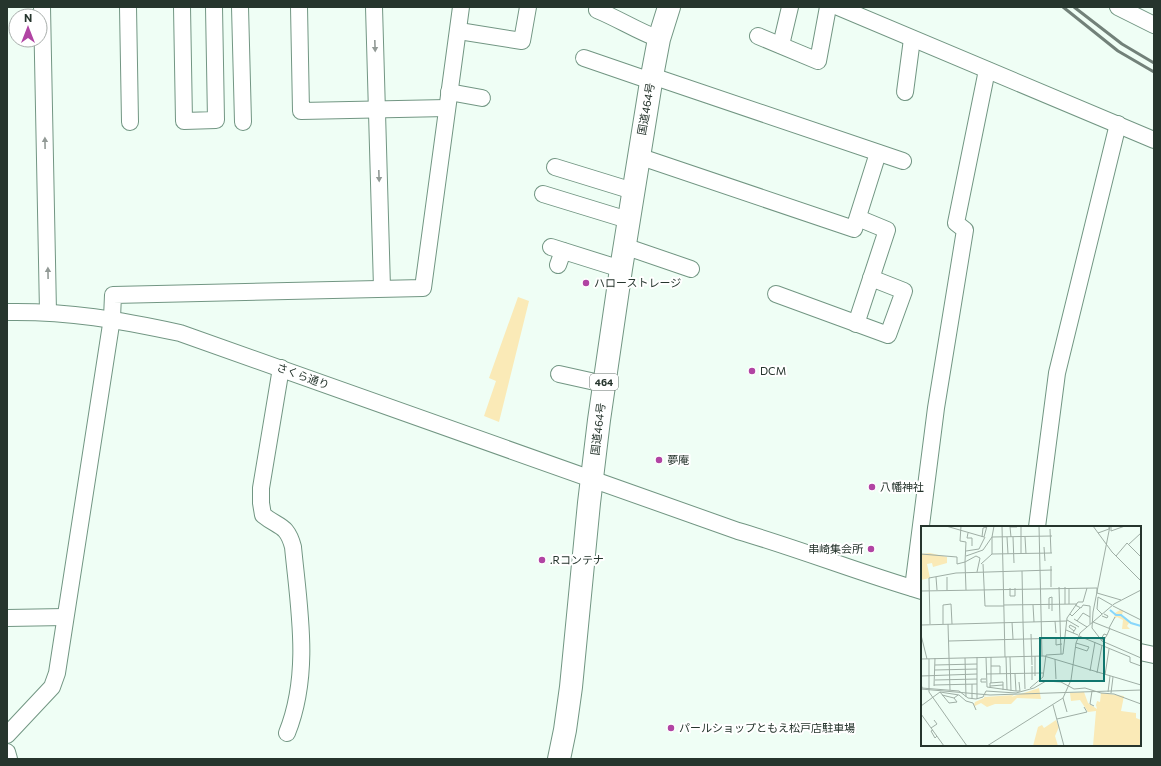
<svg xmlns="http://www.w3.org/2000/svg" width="1161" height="766" font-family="Commissioner,'Noto Sans JP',sans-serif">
	<rect width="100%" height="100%" fill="#effef5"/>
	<polygon fill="#faeab7" points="518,297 529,301 499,422 484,416 496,381 489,378"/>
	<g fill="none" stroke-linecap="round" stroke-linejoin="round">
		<defs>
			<g id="minor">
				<polyline points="42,7 48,312"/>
				<polyline points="128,7 130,122"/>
				<polyline points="182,7 184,121 216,120 214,7"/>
				<polyline points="240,7 243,122"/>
				<polyline points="299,7 301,111 447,108"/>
				<polyline points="374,7 382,288"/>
				<polyline points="838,7 1154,140"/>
				<polyline points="1118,7 1154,25"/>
				<path d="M597 10C619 19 637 31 659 39"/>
				<polyline points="459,31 522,41 528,7"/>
				<polyline points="758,36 818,61 828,7"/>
				<polyline points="781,45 790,7"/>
				<polyline points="584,58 651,81"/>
				<polyline points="652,76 903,161"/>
				<polyline points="449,92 482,98"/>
				<polyline points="905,92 912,39"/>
				<polyline points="638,156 854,229 878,153"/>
				<polyline points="555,167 633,191"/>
				<polyline points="543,194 628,220"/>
				<polyline points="624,246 691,269"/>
				<polyline points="551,247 621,269"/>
				<polyline points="558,265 563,251"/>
				<polyline points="776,294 888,335 904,291 871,278"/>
				<path d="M7 312C70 311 119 320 180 333L738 531C800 549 860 573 922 591"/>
				<polyline points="856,324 887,230 858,218"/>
				<path d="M281 368 261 488V503L263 515C279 528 287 524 293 547 299 609 311 673 287 733"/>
				<polyline points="559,374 604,384"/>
				<polyline points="1037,527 1057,373 1118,124"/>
				<polyline points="913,588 936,408 965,230 956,223 987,70"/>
				<polyline points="7,618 65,617"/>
				<polyline points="1140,652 1154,655"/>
				<polyline points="7,735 52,687 57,673 112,318 113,295 423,288 461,7"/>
				<polyline points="7,752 9,759"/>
			</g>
			<polyline id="highway" points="559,759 565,730 571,687 589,503 599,420 621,269 652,76 659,39 669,7"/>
		</defs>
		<use href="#minor" stroke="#729683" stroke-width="18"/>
		<use href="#highway" stroke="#729683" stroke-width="24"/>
		<use href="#minor" stroke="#fff" stroke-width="16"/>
		<use href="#highway" stroke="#fff" stroke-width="22"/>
		<g stroke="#728179" stroke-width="3">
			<polyline points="1063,7 1118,51 1154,72"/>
			<polyline points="1074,7 1122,44 1154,63"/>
		</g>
	</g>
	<defs><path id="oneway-solid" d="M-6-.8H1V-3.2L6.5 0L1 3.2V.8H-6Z"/></defs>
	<g fill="#929a96">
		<use href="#oneway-solid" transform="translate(375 46) rotate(88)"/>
		<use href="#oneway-solid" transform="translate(45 143) rotate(-91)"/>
		<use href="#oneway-solid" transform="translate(379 176) rotate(88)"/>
		<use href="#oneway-solid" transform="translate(48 273) rotate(-91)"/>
	</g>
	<g fill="#b144a3" stroke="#fff" stroke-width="1.5">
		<circle cx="586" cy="283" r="4"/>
		<circle cx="752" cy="371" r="4"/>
		<circle cx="659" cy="460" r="4"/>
		<circle cx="872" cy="487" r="4"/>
		<circle cx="871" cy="549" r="4"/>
		<circle cx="542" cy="560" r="4"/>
		<circle cx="671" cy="728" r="4"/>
	</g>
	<g text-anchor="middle" stroke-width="4" stroke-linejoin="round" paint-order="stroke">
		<rect fill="#fff" stroke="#67726c" stroke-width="1" x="590" y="374" width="28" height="16" rx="3"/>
		<g font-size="10" font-weight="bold" fill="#26352d">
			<text x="604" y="386">464</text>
		</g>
		<g font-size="11" fill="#26352d" stroke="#fff">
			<text transform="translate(646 109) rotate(-80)" y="4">国道464号</text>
			<text transform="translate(303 376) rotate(20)" y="4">さくら通り</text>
			<text transform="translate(598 429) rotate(-83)" y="4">国道464号</text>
		</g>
		<g font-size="11" fill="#26352d" stroke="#fff" text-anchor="start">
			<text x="594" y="287">ハローストレージ</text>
			<text x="760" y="375">DCM</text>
			<text x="667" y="464">夢庵</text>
			<text x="880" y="491">八幡神社</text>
			<text x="863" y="553" text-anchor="end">串崎集会所</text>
			<text x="550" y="564">.Rコンテナ</text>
			<text x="679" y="732">パールショップともえ松戸店駐車場</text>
		</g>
	</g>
	<g transform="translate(921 526)">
		<rect width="220" height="220" fill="#effef5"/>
		<path d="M9 27 26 31V37L12 41 11 37 6 38 9 52 0 54V28ZM199 84 202 85 201 89 214 99 208 97 206 100 209 103H201L202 94 196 91 193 93 194 87ZM118 162 120 173 96 172 90 178H74L66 181 60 177 54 180 56 185 53 179 54 176 63 172 66 165 64 171 93 169 90 171ZM163 166 167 177 176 183 175 179 176 175 179 176 180 167 203 170 200 185 215 187V192L220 194V220H172L175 185 167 186 159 174 150 175 149 167ZM135 194 138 201 134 210 137 220H112L117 201 121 199 123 202Z" fill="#faeab7"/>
		<path fill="none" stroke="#88d7fc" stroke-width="2" d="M189 84 195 89H200L210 97 220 100"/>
		<path fill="none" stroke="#9faea5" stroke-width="1" d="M25 0 63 11 66 0M81 0 84 131M100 0V28M118 0 121 130M172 0 191 26 220 55M189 0 172 86 171 102 181 115 220 132M190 0V5L204 0M129 3 130 27M47 7 46 12H51V20M177 7 188 3V0M61 11 62 2 66 1M71 11 131 10M86 11 87 28M90 11 89 1H96M92 11 93 37M104 11 105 28M207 19 220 7M123 21 124 35M45 25 58 23 64 11M0 28 36 31V38L44 36 45 16 39 15 40 0M71 28V11M45 30 62 24 71 11 73 0M195 30 206 17 220 31M60 38 71 28 131 27M62 38 64 80H83M130 40V61M101 45 102 96M15 51 16 64M26 51V64M138 61 140 128M144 61V78M89 62V70H94V62M148 62V78M45 64 44 36 55 30 59 32 56 46M0 65 176 62V67L200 74M83 79 156 78M112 79 113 96M154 79 160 82 162 79 169 80V98M192 80 220 94M128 83V72L131 71V85M149 88 151 90 159 82M181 88 176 83 177 71 191 79M181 90 186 92 187 90 183 88M153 93 166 101M146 94 158 101M134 95 135 107M156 95 162 87 169 91M91 96 92 113M102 96 104 163M172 96 220 115M9 98 8 52 35 47 131 44M22 98V79L30 78 31 98M27 98 29 164M0 99 146 95M188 102 194 91M145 104 157 109M152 107 153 105 155 102 149 99 148 101 153 105M110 108 111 139M0 109 6 133M186 109 183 114 180 113 183 108 186 109 189 102M158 110 209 131V136L220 140M135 112V119L141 118M28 115 144 112M155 117 168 121M154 121 166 125 168 121M114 130V150M56 131V173M65 131 66 161 95 165H99L98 156M70 131V157M85 131 86 164M89 131 90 165M44 132 45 171M0 133 123 130 220 159M8 133V166L46 220M134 133 135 153M14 139 56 138M70 140H79V148M111 140V154M14 144 56 143M169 145 174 116M176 147 181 119M65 148 122 147M94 148 95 165M184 149 188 123M0 150 56 148M65 153H60V156H65M14 154 56 153M0 157 1 162 38 165 47 172 55 173 62 171 65 165 95 167 113 162 125 155 140 156 153 163 164 162 180 167 193 168 220 178M51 158V173M13 159 56 158M13 160 14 132M69 160 82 159M69 162V157L82 156V164M109 162 122 151 125 129 142 128 146 92 157 76H162L166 62M0 163 69 169 220 164M171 165 169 178 173 180M19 166 28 177 36 176 33 172M187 166 189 150M190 167 192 151M21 169 33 172 37 169M142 172 146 186M132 179 143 220M0 180 19 166 38 169 45 175 52 177 55 184M0 188 23 220M136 193 166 186 163 181M10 202 16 198 13 194M12 204 10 205 14 212 16 210M66 220 142 172 150 154 155 117 159 107 193 78 220 64"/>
		<path fill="#0f766e" fill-opacity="0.15" stroke="#0f766e" stroke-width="2" d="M119 112H183V155H119Z"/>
		<rect width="220" height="220" fill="none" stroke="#26352d" stroke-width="2"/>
	</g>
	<rect width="1161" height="766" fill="none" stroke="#26352d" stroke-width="16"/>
	<g transform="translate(28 28)"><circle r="19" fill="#ffffff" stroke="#a8aeab"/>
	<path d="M0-3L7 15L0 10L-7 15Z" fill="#b144a3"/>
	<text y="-6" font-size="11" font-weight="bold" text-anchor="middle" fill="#26352d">N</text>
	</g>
</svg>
